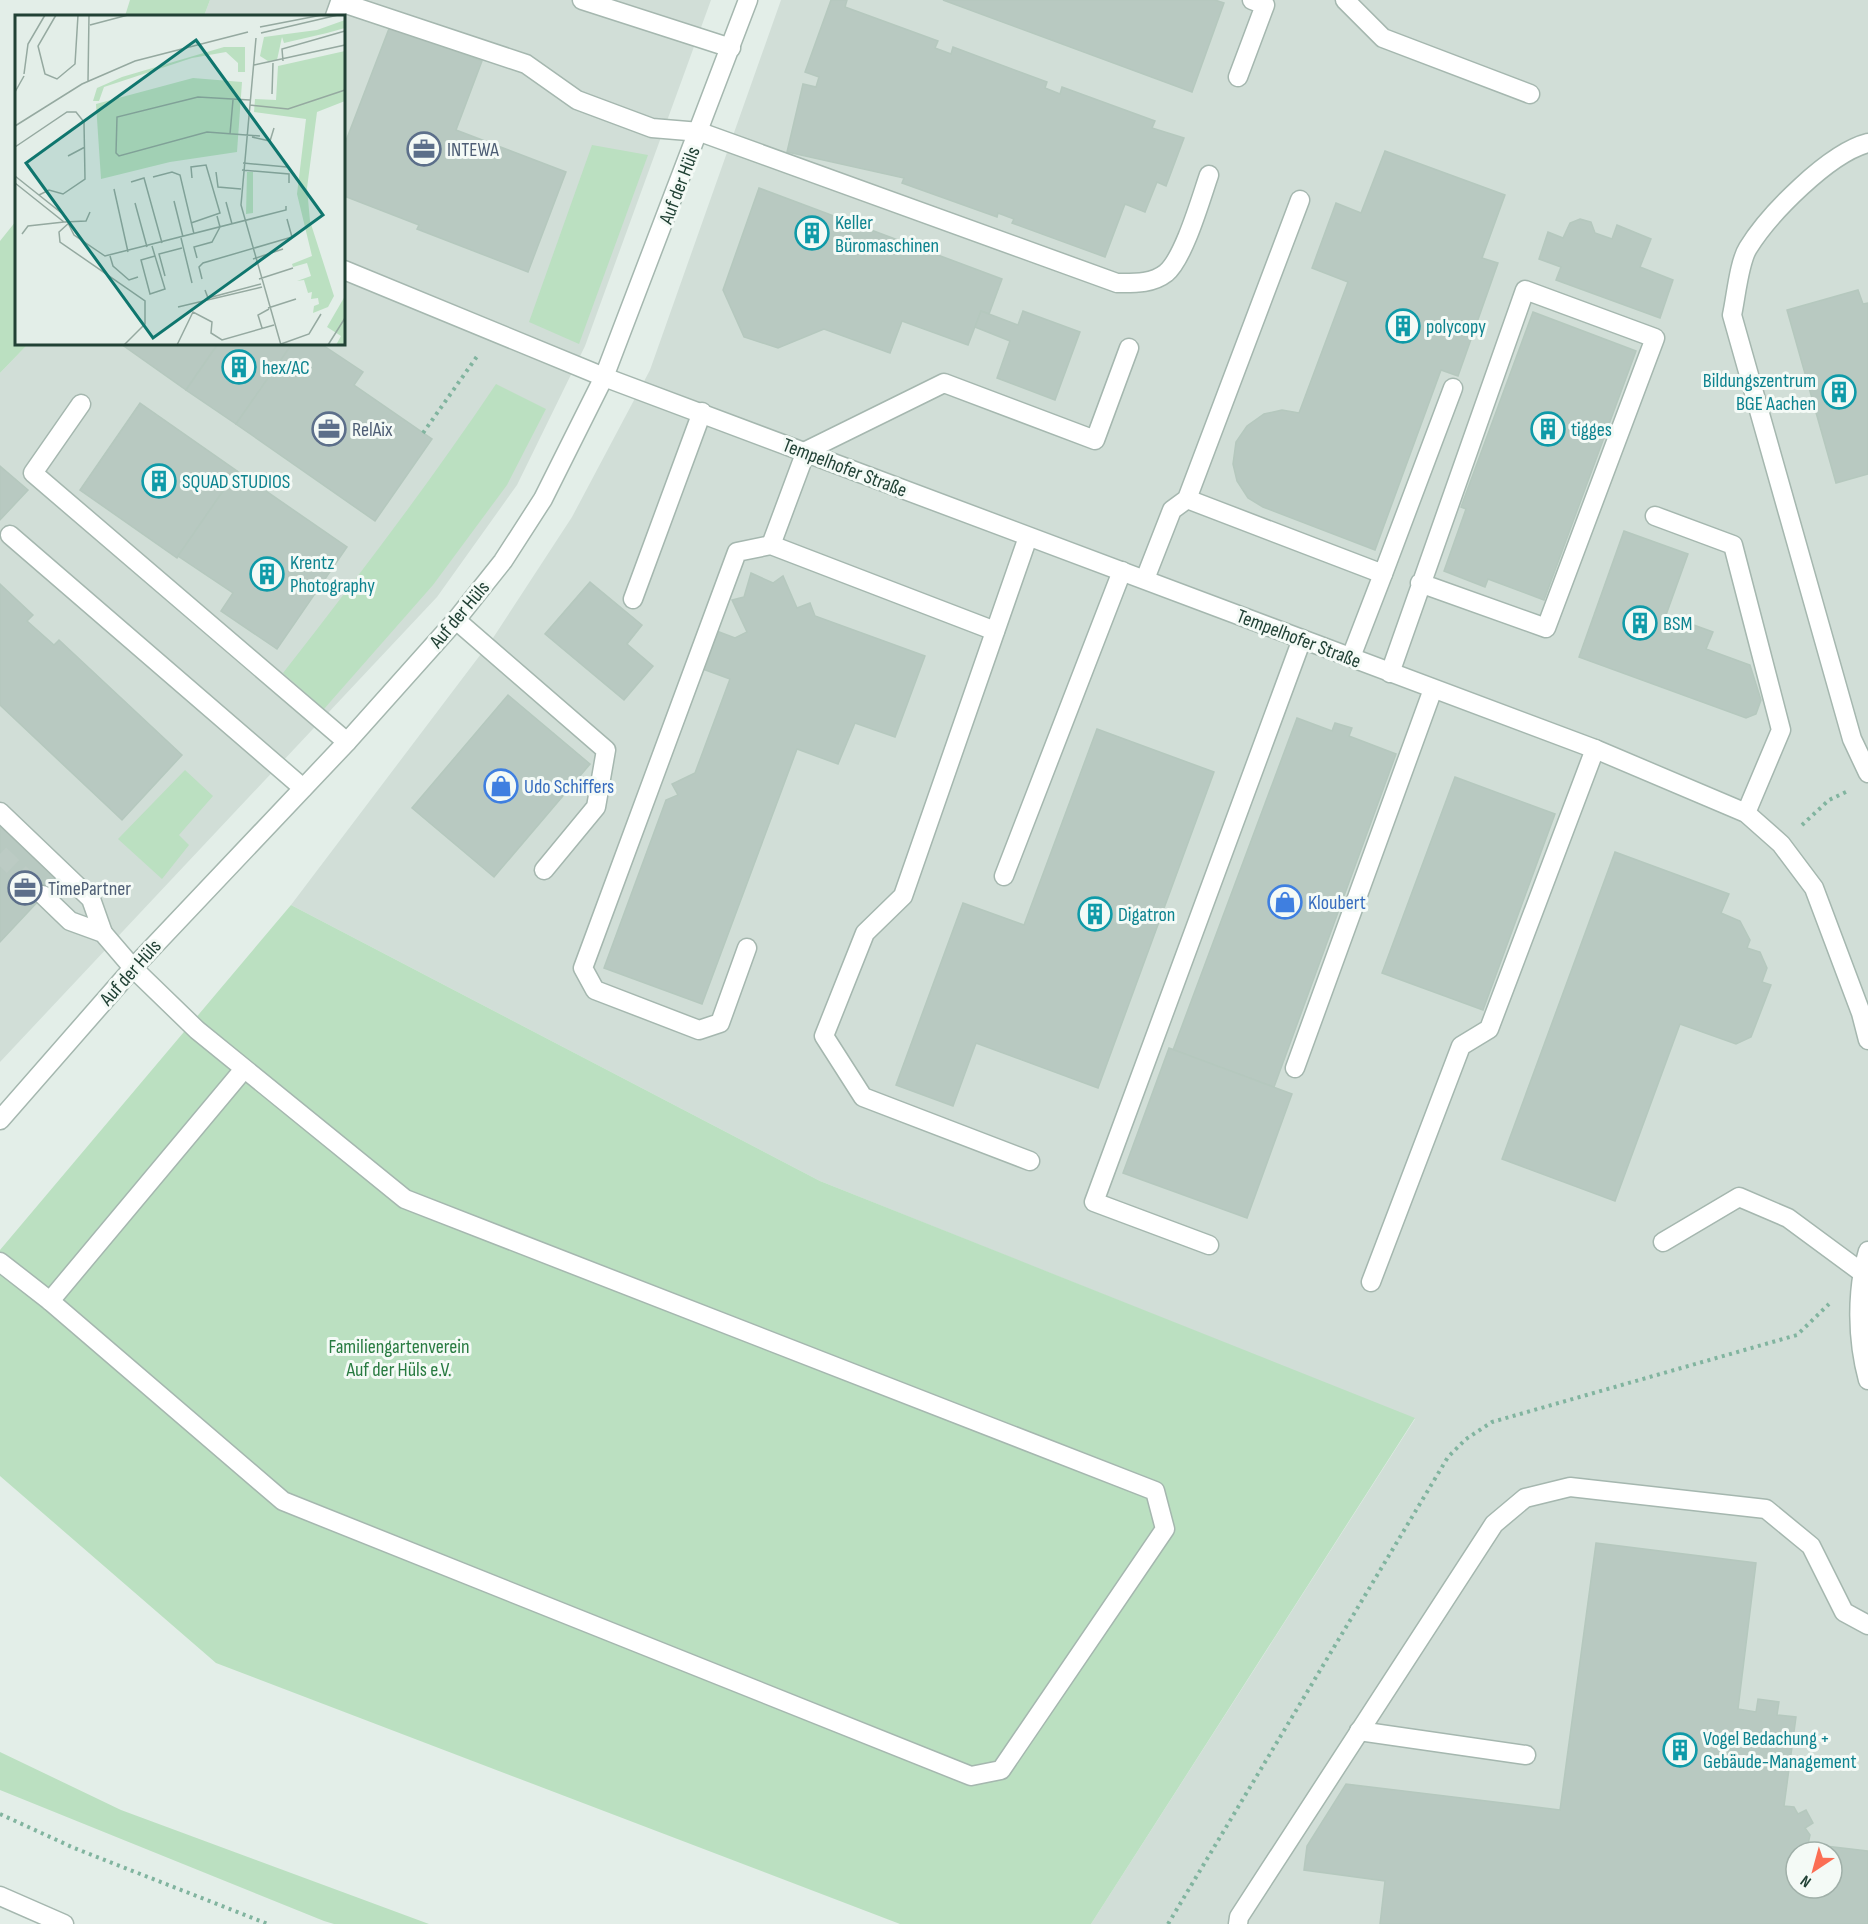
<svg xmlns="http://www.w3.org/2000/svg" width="1868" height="1924" font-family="'Sofia Sans Condensed',sans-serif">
	<rect width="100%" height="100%" fill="#e3eee8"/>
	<g fill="#d1ded7" fill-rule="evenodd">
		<polygon points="210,0 711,0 585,346 517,485 437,597 0,1062 0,373 28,344 344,344 344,16 204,16"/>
		<path d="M781 0H1868V1924H1091L1415 1419 820 1181 291 905 493 638 572 517 650 370ZM1796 1852H1832V1888H1796Z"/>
	</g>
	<g fill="#bbe0c1">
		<polygon points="130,0 210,0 204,16 125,16"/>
		<polygon points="592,145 648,155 579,344 529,322"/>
		<polygon points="16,221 16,344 28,344 0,373 0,241"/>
		<path d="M496 384 546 409 507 485 433 585 324 709 283 673C357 578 429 484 496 384Z"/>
		<polygon points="185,770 213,796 179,835 189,845 162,879 118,839"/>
		<polygon points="291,905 820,1181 1415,1418 1091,1924 900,1924 216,1663 0,1476 0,1250"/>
		<polygon points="0,1752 121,1810 429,1924 334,1924 324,1921 0,1790"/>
	</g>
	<g fill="#b8c9c1" stroke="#b5c8be" stroke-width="1.5" fill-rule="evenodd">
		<polygon points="831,0 847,0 845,7 938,41 935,48 951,54 953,47 1047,82 1045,88 1060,94 1062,87 1155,121 1152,128 1184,138 1166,186 1157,182 1145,212 1125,204 1105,257 1012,223 1014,219 998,213 997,217 902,183 904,178 787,152 803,84 816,87 819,77 805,72"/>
		<polygon points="943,0 1215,0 1224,3 1192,92"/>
		<polygon points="390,26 482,61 456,130 566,172 528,272 417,229 419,225 344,196 344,146"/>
		<polygon points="1385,151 1505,195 1482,258 1498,263 1458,376 1441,370 1375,550 1263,507 1248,498 1237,481 1233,464 1236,442 1247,426 1264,414 1282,410 1299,413 1348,282 1312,268 1336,203 1361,213"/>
		<polygon points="759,188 1002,279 989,314 981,311 968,345 902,321 890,353 824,329 778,348 744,337 723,290"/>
		<polygon points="1580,219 1591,222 1595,233 1612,239 1617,225 1651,239 1640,267 1673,280 1660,318 1556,280 1561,267 1539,259 1548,232 1563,238 1570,223"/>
		<polygon points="1858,290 1863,304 1868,303 1868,474 1836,483 1787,310"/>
		<polygon points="981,311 1018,325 1023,311 1080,332 1055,400 997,378 1010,341 975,327"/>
		<polygon points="1533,312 1636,351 1544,600 1488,579 1485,587 1444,571 1466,509 1461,507"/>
		<polygon points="121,344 218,344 186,390"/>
		<polygon points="218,344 292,344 236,424 186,390"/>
		<polygon points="292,344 321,344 363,372 354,385 432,439 375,521 236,424"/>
		<polygon points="140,403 237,471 177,558 80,490"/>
		<polygon points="0,466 28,490 0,520"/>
		<polygon points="237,471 347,547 277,649 221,611 233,593 178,556"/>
		<polygon points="1624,531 1688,554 1666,615 1713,632 1706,649 1750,665 1761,700 1756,714 1746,718 1579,657"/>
		<polygon points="751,573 773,583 783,576 797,608 810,603 815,616 925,656 895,737 855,723 838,764 797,749 702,1004 604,968 666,800 678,795 672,784 695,773 730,679 700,668 714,630 735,638 747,632 732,600 744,597"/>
		<polygon points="590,582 642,625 627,644 653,666 624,700 545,634"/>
		<polygon points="0,584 33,615 27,621 54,645 59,640 182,755 122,820 0,705"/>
		<polygon points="508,695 590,764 494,877 412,808"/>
		<polygon points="1297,718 1332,731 1335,723 1352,728 1349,736 1396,754 1274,1087 1173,1050"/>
		<polygon points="1097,729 1214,772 1098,1088 976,1043 953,1106 896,1085 963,903 1024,925"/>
		<polygon points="1455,777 1555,814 1483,1010 1382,973"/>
		<polygon points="0,826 58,880 0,942"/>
		<polygon points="1615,852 1729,894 1721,913 1740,921 1750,940 1747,948 1760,952 1767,968 1762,982 1771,985 1751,1037 1736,1044 1680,1024 1615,1201 1502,1159"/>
		<polygon points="1169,1048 1292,1094 1247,1218 1123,1173"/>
		<path d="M1596 1543 1756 1563 1738 1709 1756 1712 1758 1699 1779 1702 1777 1715 1796 1717 1784 1806 1794 1807 1798 1814 1806 1810 1813 1823 1805 1828 1810 1835 1808 1844 1868 1851V1924H1380L1385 1881 1304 1870 1307 1846 1346 1784 1560 1810ZM1796 1852H1832V1888H1796Z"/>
	</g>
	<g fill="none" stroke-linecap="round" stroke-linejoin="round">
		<polyline stroke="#bccbc4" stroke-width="18" stroke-dasharray="18 9" stroke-linecap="butt" points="0,854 43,895"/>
		<defs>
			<g id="minor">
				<polyline points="582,0 731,48"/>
				<polyline points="1345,0 1383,38 1530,94"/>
				<path d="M335 16 340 2 526 64 577 100 652 128 700 132 1117 283C1134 283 1152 284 1166 273 1184 258 1201 198 1209 175"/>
				<polyline points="1238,77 1265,5 1252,0"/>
				<path d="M1868 143C1829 153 1769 214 1748 248 1739 262 1736 297 1732 315L1852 739 1868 773"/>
				<polyline points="344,270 604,377 1595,749 1746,813 1781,844 1814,888 1861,1013 1868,1040"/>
				<polyline points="81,404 33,473 347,742"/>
				<polyline points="1187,499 1383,574 1453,388"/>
				<polyline points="1655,516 1733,545 1781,730 1746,813"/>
				<polyline points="10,535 303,788"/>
				<polyline points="1028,537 903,896 865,933 824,1036 863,1097 1030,1161"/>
				<polyline points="771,545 806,451 944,383 1095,440 1129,348"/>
				<polyline points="1145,579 1172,510 1187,499 1300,200"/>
				<polyline points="633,599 702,412"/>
				<polyline points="456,620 606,750 596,807 544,870"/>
				<polyline points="1351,657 1383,574"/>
				<polyline points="1390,673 1525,290 1655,338 1546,628 1420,583"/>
				<polyline points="0,812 91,899 103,933"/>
				<polyline points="1004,876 1122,571"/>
				<polyline points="747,948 720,1023 699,1030 595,990 583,968 737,552 771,545 995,631"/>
				<polyline points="1295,1068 1433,689"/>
				<polyline points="0,1120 133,968 347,742 456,620 503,561 543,499 604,377 748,0"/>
				<polyline points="1663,1242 1739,1197 1788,1218 1868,1277"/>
				<polyline points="1209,1245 1094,1202 1302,639"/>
				<path d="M1868 1251C1856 1291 1857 1340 1868 1380"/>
				<polyline points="0,1262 50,1301 283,1501 971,1776 1001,1770 1165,1529 1155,1491 405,1199 197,1030 133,968 103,933 70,921 43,895"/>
				<polyline points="1371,1282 1461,1046 1489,1029 1595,749"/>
				<polyline points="50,1301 244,1069"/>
				<polyline points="1359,1731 1526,1755"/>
				<polyline points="0,1896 64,1924"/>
				<polyline points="1238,1924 1239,1917 1494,1524 1525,1498 1570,1487 1766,1509 1811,1546 1844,1612 1868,1625"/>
			</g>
		</defs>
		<use href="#minor" stroke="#a5b7af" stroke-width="21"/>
		<g stroke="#81b49f" stroke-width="4" stroke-dasharray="3 4.5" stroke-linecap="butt">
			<polyline points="423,433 478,355"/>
			<polyline points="1802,825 1829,800 1846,792"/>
			<polyline points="0,1814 74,1848 268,1924"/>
			<polyline points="1168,1924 1448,1457 1466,1439 1492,1422 1797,1335 1829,1304"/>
		</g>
		<use href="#minor" stroke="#fff" stroke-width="18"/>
	</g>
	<defs>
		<symbol id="office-ring" viewBox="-11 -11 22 22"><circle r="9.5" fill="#f4faf6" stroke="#5c6f8a" stroke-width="1.5"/><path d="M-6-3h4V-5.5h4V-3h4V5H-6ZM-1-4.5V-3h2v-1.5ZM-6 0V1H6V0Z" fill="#5c6f8a"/></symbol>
		<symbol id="building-ring" viewBox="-11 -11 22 22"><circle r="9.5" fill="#f4faf6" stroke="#0f9aa8" stroke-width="1.5"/><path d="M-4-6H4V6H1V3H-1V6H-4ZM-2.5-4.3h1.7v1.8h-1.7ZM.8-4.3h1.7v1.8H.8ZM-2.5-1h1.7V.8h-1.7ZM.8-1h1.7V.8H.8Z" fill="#0f9aa8"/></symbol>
		<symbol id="shop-ring" viewBox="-11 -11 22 22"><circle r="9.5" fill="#f4faf6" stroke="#3f7fe0" stroke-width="1.5"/><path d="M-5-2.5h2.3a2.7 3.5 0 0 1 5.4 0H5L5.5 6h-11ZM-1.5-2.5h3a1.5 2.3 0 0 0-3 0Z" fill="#3f7fe0"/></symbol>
	</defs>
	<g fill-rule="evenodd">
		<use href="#office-ring" x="405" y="130" width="38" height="38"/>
		<use href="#building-ring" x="793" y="214" width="38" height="38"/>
		<use href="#building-ring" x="1384" y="307" width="38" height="38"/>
		<use href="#building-ring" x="220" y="348" width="38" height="38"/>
		<use href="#building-ring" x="1820" y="373" width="38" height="38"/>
		<use href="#office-ring" x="310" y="410" width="38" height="38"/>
		<use href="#building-ring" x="1529" y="410" width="38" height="38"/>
		<use href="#building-ring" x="140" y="462" width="38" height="38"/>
		<use href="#building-ring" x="248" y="555" width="38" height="38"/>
		<use href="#building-ring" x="1621" y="604" width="38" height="38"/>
		<use href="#shop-ring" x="482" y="767" width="38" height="38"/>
		<use href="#office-ring" x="6" y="869" width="38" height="38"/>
		<use href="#shop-ring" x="1266" y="883" width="38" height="38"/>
		<use href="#building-ring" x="1076" y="895" width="38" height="38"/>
		<use href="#building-ring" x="1661" y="1731" width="38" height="38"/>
	</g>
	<g text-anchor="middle" stroke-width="6" stroke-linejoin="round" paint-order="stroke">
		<g font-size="20" fill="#4e5e75" stroke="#f4faf6" text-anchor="start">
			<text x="447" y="156">INTEWA</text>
			<text x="352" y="436">RelAix</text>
			<text x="48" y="895">TimePartner</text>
		</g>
		<g font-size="20" fill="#214135" stroke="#f4faf6">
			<text transform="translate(679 185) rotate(-69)" y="7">Auf der Hüls</text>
			<text transform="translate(845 467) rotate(21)" y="7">Tempelhofer Straße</text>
			<text transform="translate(459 614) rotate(-50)" y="7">Auf der Hüls</text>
			<text transform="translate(1299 638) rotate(21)" y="7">Tempelhofer Straße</text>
			<text transform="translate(130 972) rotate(-48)" y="7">Auf der Hüls</text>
		</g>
		<g font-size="20" fill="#0d838f" stroke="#f4faf6" text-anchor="start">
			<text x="835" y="229">Keller<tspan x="835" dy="23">Büromaschinen</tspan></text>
			<text x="1426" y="333">polycopy</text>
			<text x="262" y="374">hex/AC</text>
			<text x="1816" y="387" text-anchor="end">Bildungszentrum<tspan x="1816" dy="23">BGE Aachen</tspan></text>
			<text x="1571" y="436">tigges</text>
			<text x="182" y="488">SQUAD STUDIOS</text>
			<text x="290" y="569">Krentz<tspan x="290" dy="23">Photography</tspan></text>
			<text x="1663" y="630">BSM</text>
			<text x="1118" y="921">Digatron</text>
			<text x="1703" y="1745">Vogel Bedachung +<tspan x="1703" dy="23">Gebäude-Management</tspan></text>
		</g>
		<g font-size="20" fill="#366cbe" stroke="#f4faf6" text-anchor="start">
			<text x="524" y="793">Udo Schiffers</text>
			<text x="1308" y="909">Kloubert</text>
		</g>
		<g font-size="20" fill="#287b41" stroke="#f4faf6">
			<text x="399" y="1353">Familiengartenverein<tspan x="399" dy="23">Auf der Hüls e.V.</tspan></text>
		</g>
	</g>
	<g transform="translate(15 15)">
		<rect width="330" height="330" fill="#e3eee8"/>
		<path d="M330 5V13L312 18 269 28 267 22 262 45 253 46 245 41 249 22 302 15ZM209 32H230V57H223V48L211 37 177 43 89 72 84 86H78L82 73 107 62ZM330 36V86L302 97 292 173 295 206 319 281 313 292 298 298 299 291 304 289 303 283 296 284 297 277 293 278 289 265 282 266 296 261 292 248 278 252 277 249 297 241 282 179 291 104 239 97 240 84 261 85 263 51ZM178 63 227 67 222 137 155 147 86 164 81 89ZM232 157H238V198L231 199ZM330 281V330H321L326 321 312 312Z" fill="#bbe0c1"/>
		<path fill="none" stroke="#95a9a0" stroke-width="1.5" d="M41 0 23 31 30 59 42 64 60 49 63 0M75 10 113 0M245 12 307 0M246 18 323 0M241 23 226 190 266 330M268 46 267 34 330 16M239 50 330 30M9 59 13 29 30 0M73 66 74 0M0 77 9 61M257 79 258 48M235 85 183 82 102 102 101 138 104 141 192 117 245 121M235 90 273 94 330 75M0 111 67 69 120 46 233 17M215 119 218 85M237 122 255 126 259 113M0 132 52 97H61L69 107 70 164 48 179 34 175 24 180M53 141 70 132M228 148 272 152M227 155 274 159V168M201 157 203 172 226 174M0 161 49 200 59 220 90 241 271 195V191M138 162 157 157 165 160 179 219M116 167 129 163 147 228M0 168 49 207 71 206 75 197M99 174 113 237M159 186 168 222M211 187 217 209M120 188 132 232M55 207 44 217 45 227 130 286V309L109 330M176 208 205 198 191 150 176 152 177 163M7 219 13 211 49 207M166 223 177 268M137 231 140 241 150 274 135 279 126 245 140 241M95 241 98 251 114 265 123 262M182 243 179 232 197 227 205 212 202 201M238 244 268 234M150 261 144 239 167 233M187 264 184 252 188 248 277 222 272 204M244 264 278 253M190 275 193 283 246 269M163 292 247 272M253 293 281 284M247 313 243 300 254 294M266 329 294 319 306 299M162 330 178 297 197 307 196 318 207 325 259 310M313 330 330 303"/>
		<path fill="#0f766e" fill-opacity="0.15" stroke="#0f766e" stroke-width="3" d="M181 25 308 200 138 323 11 148Z"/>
		<rect width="330" height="330" fill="none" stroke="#214135" stroke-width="3"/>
	</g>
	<g transform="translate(1814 1870) rotate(216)"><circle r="28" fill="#f4faf6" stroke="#a0b0a9" stroke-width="1.5"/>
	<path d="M0-4.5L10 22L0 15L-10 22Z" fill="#fb6e54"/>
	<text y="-9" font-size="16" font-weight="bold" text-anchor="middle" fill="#214135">N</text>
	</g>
</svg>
